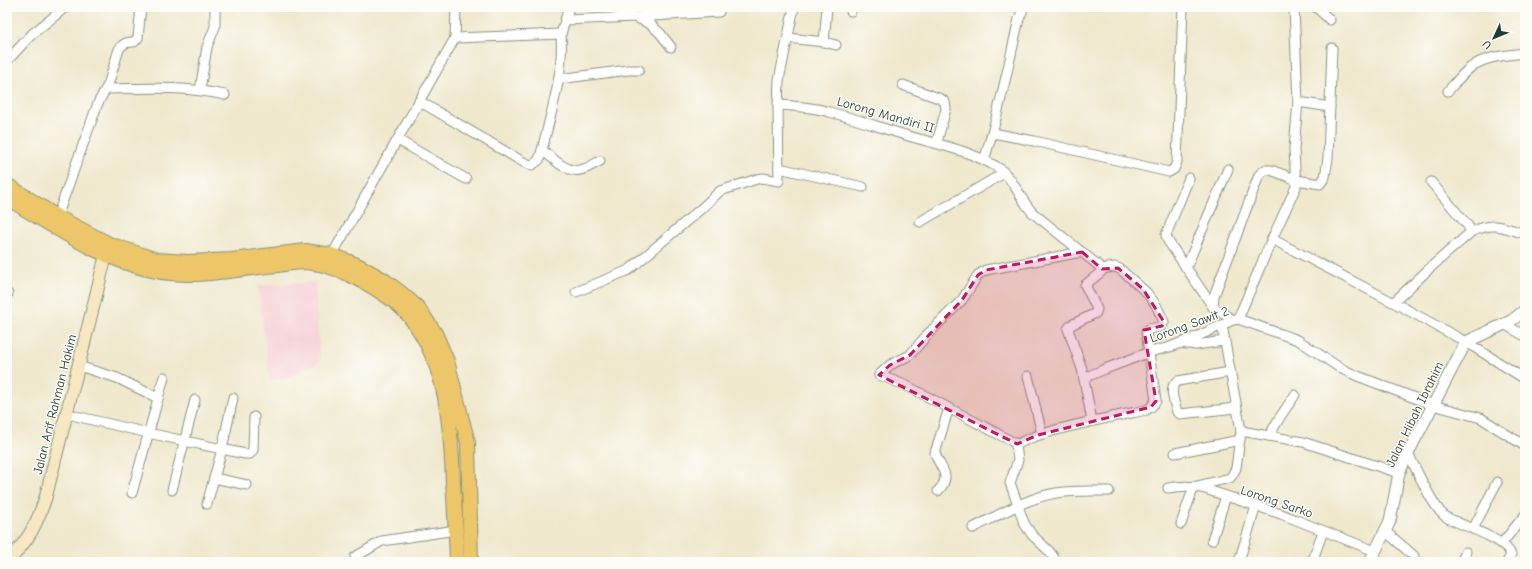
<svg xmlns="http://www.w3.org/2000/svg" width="1532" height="569" font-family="'Comic Neue',sans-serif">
	<rect width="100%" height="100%" fill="#fdfcf7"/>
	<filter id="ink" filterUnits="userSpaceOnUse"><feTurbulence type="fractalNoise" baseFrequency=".025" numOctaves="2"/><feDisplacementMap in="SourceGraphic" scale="8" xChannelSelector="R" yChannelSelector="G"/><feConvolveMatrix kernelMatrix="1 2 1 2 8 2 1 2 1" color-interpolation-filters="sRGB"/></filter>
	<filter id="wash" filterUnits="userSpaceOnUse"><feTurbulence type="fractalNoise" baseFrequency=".012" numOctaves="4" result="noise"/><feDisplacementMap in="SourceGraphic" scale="16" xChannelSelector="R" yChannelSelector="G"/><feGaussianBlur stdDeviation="0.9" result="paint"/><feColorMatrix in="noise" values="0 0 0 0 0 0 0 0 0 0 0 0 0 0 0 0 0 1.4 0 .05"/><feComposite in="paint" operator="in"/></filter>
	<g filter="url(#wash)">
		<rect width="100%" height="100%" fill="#efe8cd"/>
		<polygon fill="#f6cfd6" points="315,282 320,362 285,379 270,380 258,286"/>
	</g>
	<g filter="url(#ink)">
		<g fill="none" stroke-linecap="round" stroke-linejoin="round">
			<defs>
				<g id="minor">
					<polyline points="1316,7 1330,20"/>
					<polyline points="851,11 851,7"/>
					<polyline points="635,17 719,12"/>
					<polyline points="565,20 635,17 650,24 660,33 671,47"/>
					<polyline points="455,38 456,7"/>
					<polyline points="788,38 824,42 836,45"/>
					<polyline points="824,42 827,7"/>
					<polyline points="7,61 32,34 66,7"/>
					<polyline points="559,79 628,70 639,70"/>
					<polyline points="903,85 941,99 945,102 946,109 937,142"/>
					<path d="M106 89C148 88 184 86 225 95"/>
					<polyline points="200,90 207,47 215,27 215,7"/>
					<path d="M1448 91C1455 83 1462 74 1470 68 1484 56 1508 55 1525 53"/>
					<path d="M419 101 525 163 532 165 539 160 542 150C551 112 564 74 561 34"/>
					<polyline points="1298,102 1330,107"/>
					<path d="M778 105C795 106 813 107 829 112 854 118 878 127 902 134 934 144 972 150 1000 169 1015 180 1020 200 1033 213L1099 266 1101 269V272L1085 285 1097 309 1096 313 1071 325 1068 329 1082 369 1092 421"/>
					<polyline points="993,133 1034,141 1169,172 1174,169 1177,162 1183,7"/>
					<polyline points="398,140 466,179"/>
					<path d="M542 150C553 158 566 173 580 170 587 169 594 164 600 161"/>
					<path d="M984 160C999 115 1008 66 1019 19L1024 7"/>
					<polyline points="779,168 863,187"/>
					<polyline points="1189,178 1166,235 1168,241 1213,307"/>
					<path d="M1431 182 1468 226 1471 232C1494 221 1503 227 1525 234"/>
					<path d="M57 217 98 103 108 85 119 49C124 43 126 42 134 42L138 38 141 7"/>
					<polyline points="920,222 1004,173"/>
					<polyline points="1272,239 1402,307 1466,342 1525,379"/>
					<polyline points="332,255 455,38 561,34 569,7"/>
					<polyline points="1186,268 1228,169"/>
					<polyline points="576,292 629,270 703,207 720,191 757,179 763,178 779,181 778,105 779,80 794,7"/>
					<polyline points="7,293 8,294"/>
					<polyline points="1394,302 1431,267 1471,232"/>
					<polyline points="1238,319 1272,239 1296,187 1294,149 1298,102 1294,7"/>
					<polyline points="1233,320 1213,307 1214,296 1259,175 1265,170 1271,170 1297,180 1320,184 1325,177 1328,158 1332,48"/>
					<polyline points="1504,324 1525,336"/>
					<polyline points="1180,343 1196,345 1224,341"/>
					<polyline points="85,368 117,378 158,398"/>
					<path d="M1230 372 1178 381C1167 387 1175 403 1177 412L1180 414 1236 408"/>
					<polyline points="1028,376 1042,434"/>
					<polyline points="1084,378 1105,369 1150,352 1170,347 1196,337 1233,320 1238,319 1298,340 1340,368 1355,375 1433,405 1481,418 1525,446"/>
					<polyline points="949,408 907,386 879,375 890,365 910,355 927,335 962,300 978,275 986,270 1082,252"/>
					<polyline points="67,414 148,433 245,454 250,454 253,450 254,417"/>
					<polyline points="1241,431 1303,442 1399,473"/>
					<polyline points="1269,436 1280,417 1295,395"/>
					<polyline points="1175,453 1240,440"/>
					<path d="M1408 453C1415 467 1434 510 1446 517 1460 525 1507 539 1511 555L1507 562"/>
					<polyline points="214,478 247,485"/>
					<polyline points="1197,486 1230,478 1233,474 1236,468 1241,431 1222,325"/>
					<path d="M1168 488C1181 486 1192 485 1205 489L1281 514 1375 551"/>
					<polyline points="172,490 195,400"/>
					<path d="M938 491C953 475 940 469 935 453L949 408 1017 444"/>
					<polyline points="132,493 164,377"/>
					<polyline points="207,504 222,449 233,398"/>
					<polyline points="1181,524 1194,486"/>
					<path d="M973 528C999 515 1027 498 1056 493 1073 490 1091 491 1109 491"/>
					<polyline points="1473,529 1497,482"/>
					<polyline points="1385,531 1414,556"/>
					<polyline points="1212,540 1226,496"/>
					<polyline points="1502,543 1525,515"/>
					<polyline points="355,557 382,541 456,530"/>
					<polyline points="1240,558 1256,506"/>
					<path d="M1057 562 1049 551 1032 535 1024 523 1013 491 1010 483 1018 460 1016 446C1029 432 1123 415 1146 410L1151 407 1156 401 1146 332 1149 329 1162 326 1164 322 1156 305 1146 292 1120 269 1115 267 1101 269"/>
					<polyline points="1312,562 1323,531"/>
					<polyline points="1461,562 1466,552"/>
				</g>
				<polyline id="tertiary" points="1370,562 1390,521 1399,473 1408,453 1466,342 1511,321 1525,310"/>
				<path id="secondary" d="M7 562C29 540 37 524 46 496L108 247"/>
				<g id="primary">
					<polyline points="7,185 57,217 109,244 157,260 187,262 232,260 305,251 332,255 359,266 384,280 401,293 418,308 435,333 447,361 468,443 471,562"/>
					<path d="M7 198C54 226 101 260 156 271 195 279 237 269 277 265 286 264 295 262 305 262 327 263 347 273 366 283 382 292 399 303 410 317 447 364 451 425 453 482 455 509 456 535 457 562"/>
				</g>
			</defs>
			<use href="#minor" stroke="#879280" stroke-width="11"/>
			<use href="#tertiary" stroke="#879280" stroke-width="13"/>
			<use href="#secondary" stroke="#879280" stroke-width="14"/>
			<use href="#primary" stroke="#879280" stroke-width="16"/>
			<use href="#minor" stroke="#fff" stroke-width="9"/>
			<use href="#tertiary" stroke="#fff" stroke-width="11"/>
			<use href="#secondary" stroke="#f7e8c3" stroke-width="12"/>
			<use href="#primary" stroke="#ecc669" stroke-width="14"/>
		</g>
	</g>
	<path fill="#c2185b" fill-opacity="0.2" stroke="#c2185b" stroke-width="3" stroke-dasharray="8 5" stroke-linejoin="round" d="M1082 252 1102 269 1118 268 1143 289 1164 322 1162 326 1144 330 1156 401 1151 407 1038 435 1017 444 879 375 890 365 910 355 962 300 978 275 986 270Z"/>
	<g text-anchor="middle" stroke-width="3" stroke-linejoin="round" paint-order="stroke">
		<g font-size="13" fill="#1f3d34" stroke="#fdfcf7">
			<text transform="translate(886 114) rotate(16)" y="5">Lorong Mandiri II</text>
			<text transform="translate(1189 324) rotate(-20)" y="5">Lorong Sawit 2</text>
			<text transform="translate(54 404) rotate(-76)" y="5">Jalan Arif Rahman Hakim</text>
			<text transform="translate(1414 414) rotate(-64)" y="5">Jalan Hibah Ibrahim</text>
			<text transform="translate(1277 501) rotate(19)" y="5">Lorong Sarko</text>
		</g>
	</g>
	<rect width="1532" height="569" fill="none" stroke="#fdfcf7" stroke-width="24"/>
	<g transform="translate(1494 38) rotate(226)" stroke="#fdfcf7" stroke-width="3" paint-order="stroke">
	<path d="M0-3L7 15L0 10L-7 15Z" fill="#1f3d34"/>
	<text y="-6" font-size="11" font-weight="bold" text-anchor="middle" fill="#1f3d34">U</text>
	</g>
</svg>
